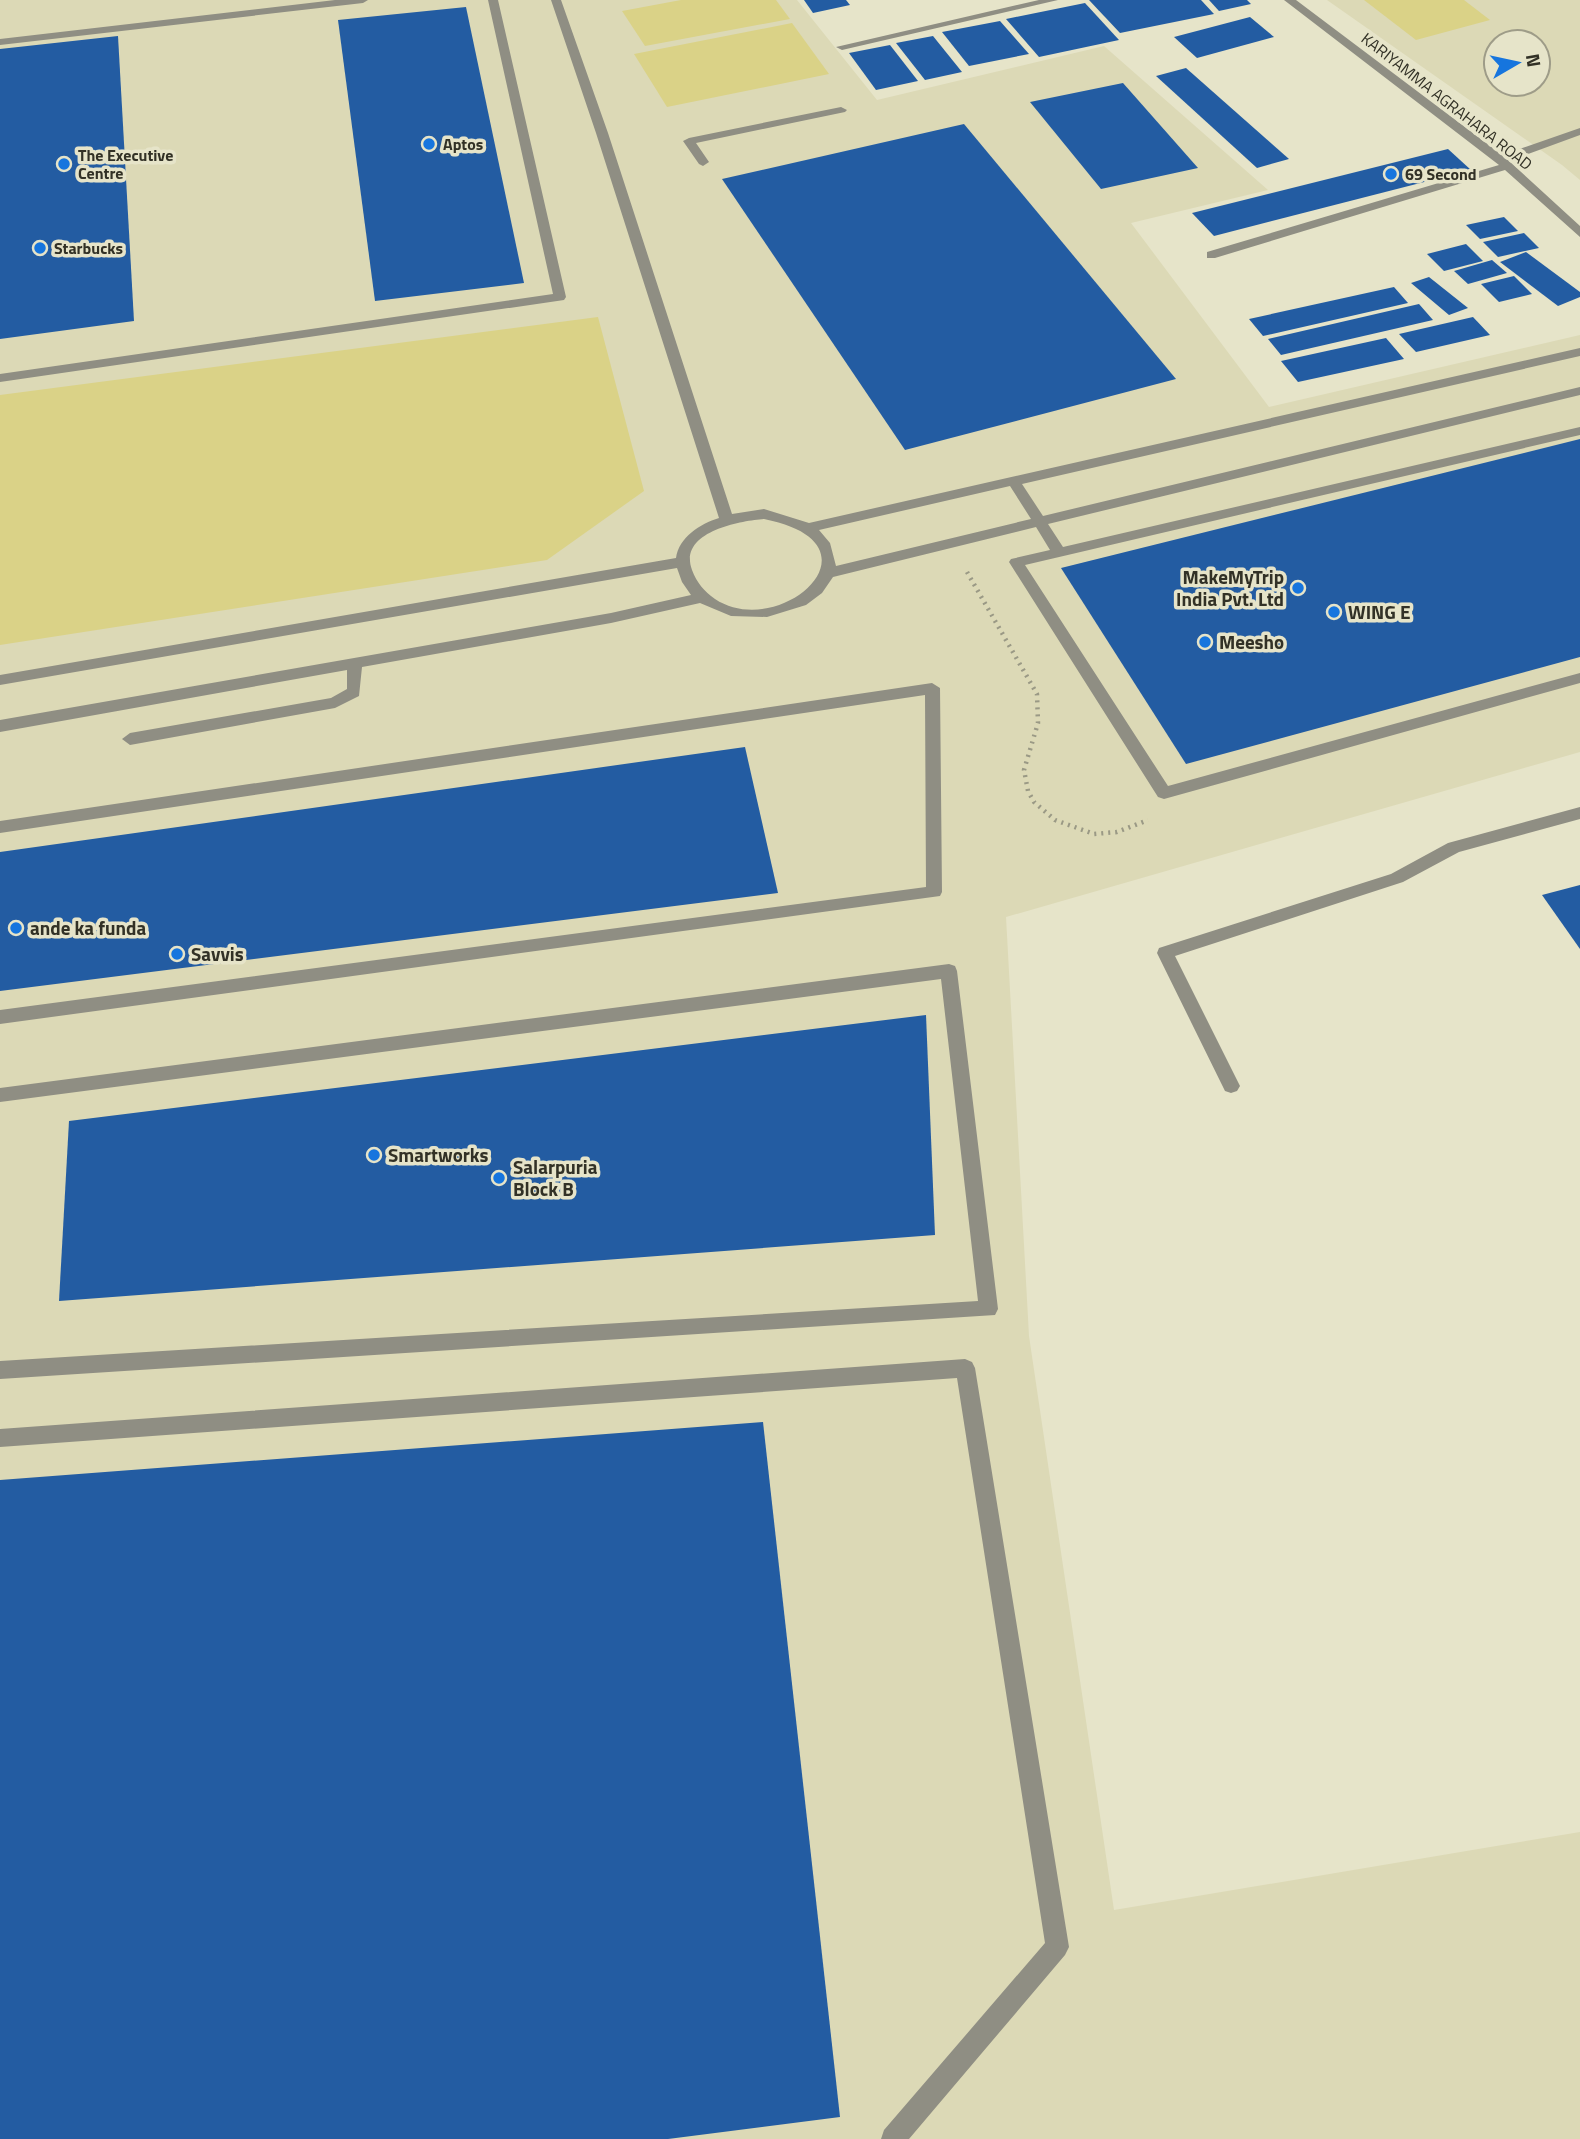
<svg xmlns="http://www.w3.org/2000/svg" width="1580" height="2139" font-family="'Titillium Web',sans-serif">
	<rect width="100%" height="100%" fill="#e6e4c9"/>
	<g fill="#dcd9b6" fill-rule="evenodd">
		<polygon points="0,0 797,0 877,100 1104,46 1268,190 1131,223 1269,407 1580,335 1580,752 1006,917 1029,1336 1114,1910 1580,1832 1580,2139 0,2139"/>
		<path d="M1327 0H1580V180L1562 165ZM1496 42H1538V84H1496Z"/>
	</g>
	<g fill="#dad287">
		<polygon points="681,0 776,0 790,19 645,46 622,11"/>
		<polygon points="1364,0 1464,0 1490,20 1416,40"/>
		<polygon points="792,23 829,74 667,107 634,54"/>
		<polygon points="598,317 644,491 547,560 0,645 0,395"/>
	</g>
	<g fill="#235ca2">
		<polygon points="804,0 846,0 850,5 813,13"/>
		<polygon points="1089,0 1201,0 1214,14 1120,33"/>
		<polygon points="1209,0 1247,0 1251,4 1219,11"/>
		<polygon points="1085,3 1119,40 1039,57 1006,19"/>
		<polygon points="466,7 524,283 375,301 338,20"/>
		<polygon points="1250,17 1274,37 1197,58 1174,37"/>
		<polygon points="1000,21 1029,54 969,66 942,32"/>
		<polygon points="118,36 134,321 0,339 0,49"/>
		<polygon points="933,36 962,72 925,80 896,43"/>
		<polygon points="890,45 918,81 876,90 849,53"/>
		<polygon points="1186,68 1289,159 1257,168 1156,76"/>
		<polygon points="1123,83 1198,168 1101,189 1030,102"/>
		<polygon points="964,124 1176,379 905,450 722,179"/>
		<polygon points="1448,149 1471,170 1214,236 1192,213"/>
		<polygon points="1504,217 1518,231 1480,239 1466,225"/>
		<polygon points="1524,233 1539,248 1498,257 1483,242"/>
		<polygon points="1466,244 1483,261 1444,271 1427,254"/>
		<polygon points="1526,252 1580,292 1580,297 1558,306 1500,262"/>
		<polygon points="1492,260 1507,273 1468,284 1454,271"/>
		<polygon points="1514,276 1532,294 1499,302 1481,284"/>
		<polygon points="1429,277 1468,308 1449,315 1411,283"/>
		<polygon points="1394,287 1408,303 1263,336 1249,319"/>
		<polygon points="1419,304 1433,320 1281,355 1268,339"/>
		<polygon points="1473,317 1490,335 1416,352 1399,334"/>
		<polygon points="1386,338 1404,359 1298,382 1281,361"/>
		<polygon points="1580,439 1580,657 1186,764 1061,568"/>
		<polygon points="745,747 778,893 0,991 0,852"/>
		<polygon points="1580,885 1580,949 1542,895"/>
		<polygon points="926,1015 935,1235 59,1301 69,1121"/>
		<polygon points="763,1422 840,2117 668,2139 0,2139 0,1480"/>
	</g>
	<g fill="none" stroke-linecap="round" stroke-linejoin="round">
		<polyline stroke="#9a9985" stroke-width="4.5" stroke-dasharray="2 5" stroke-linecap="butt" points="967,572 1037,694 1038,723 1024,770 1028,791 1034,802 1055,820 1094,834 1117,832 1148,820"/>
		<g fill="#8f8e83" fill-rule="evenodd">
			<polygon points="335,0 368,0 363,3 0,45 0,39"/>
			<polygon points="488,0 498,0 566,297 564,300 0,382 0,374 553,294"/>
			<path d="M551 0H561L608 133 732 514 764 509 809 523 1580 348V356L1022 484 1043 516 1580 387V395L1048 524 1063 547 1580 427V435L1025 565 1168 786 1580 673V683L1164 799 1158 797 1009 562 1011 559 1050 550 1036 527 833 577 822 593 806 605 767 617 731 616 700 603 611 623 362 667 359 696 335 708 130 745 122 739 130 733 331 698 347 689V670L0 732V720L611 613 691 595 682 582 677 568 0 685V675L676 558C679 537 700 524 719 518L596 133ZM1010 486 1031 519 836 566 830 543 819 530ZM764 519C890 544 780 642 715 599 704 591 697 583 692 570 678 532 739 521 764 519Z"/>
			<polygon points="1039,0 1058,0 842,50 836,47"/>
			<polygon points="1284,0 1296,0 1502,155 1580,128 1580,135 1509,161 1580,226 1580,237 1505,170 1215,258 1207,258 1207,252 1499,165"/>
			<polygon points="841,107 847,110 845,112 696,143 709,162 703,166 699,164 683,141 689,138"/>
			<polygon points="932,683 940,688 942,892 940,896 0,1024 0,1010 926,887 925,695 0,833 0,821"/>
			<polygon points="1580,807 1580,819 1459,852 1403,882 1175,956 1240,1086 1237,1091 1231,1093 1225,1091 1157,953 1159,948 1391,874 1448,843"/>
			<polygon points="949,964 955,966 957,971 998,1309 995,1315 0,1379 0,1361 978,1301 941,979 0,1102 0,1088"/>
			<polygon points="965,1359 972,1362 975,1368 1069,1947 1065,1955 909,2139 881,2139 884,2130 1045,1943 957,1378 0,1447 0,1429"/>
		</g>
	</g>
	<g fill="#1675de" stroke="#e6e4c9" stroke-width="2.5">
		<circle cx="429" cy="144" r="7"/>
		<circle cx="64" cy="164" r="7"/>
		<circle cx="1391" cy="174" r="7"/>
		<circle cx="40" cy="248" r="7"/>
		<circle cx="1298" cy="588" r="7"/>
		<circle cx="1334" cy="612" r="7"/>
		<circle cx="1205" cy="642" r="7"/>
		<circle cx="16" cy="928" r="7"/>
		<circle cx="177" cy="954" r="7"/>
		<circle cx="374" cy="1155" r="7"/>
		<circle cx="499" cy="1178" r="7"/>
	</g>
	<g text-anchor="middle" stroke-width="7" stroke-linejoin="round" paint-order="stroke">
		<g font-size="16" fill="#323126" stroke="#e6e4c9">
			<text transform="translate(1447 101) rotate(38)" y="6">KARIYAMMA AGRAHARA ROAD</text>
		</g>
		<g font-size="16" font-weight="bold" fill="#323126" stroke="#e6e4c9" text-anchor="start">
			<text x="443" y="150">Aptos</text>
			<text x="78" y="161">The Executive<tspan x="78" dy="18">Centre</tspan></text>
			<text x="1405" y="180">69 Second</text>
			<text x="54" y="254">Starbucks</text>
		</g>
		<g font-size="19" font-weight="bold" fill="#323126" stroke="#e6e4c9" text-anchor="start">
			<text x="1284" y="584" text-anchor="end">MakeMyTrip<tspan x="1284" dy="22">India Pvt. Ltd</tspan></text>
			<text x="1348" y="619">WING E</text>
			<text x="1219" y="649">Meesho</text>
			<text x="30" y="935">ande ka funda</text>
			<text x="191" y="961">Savvis</text>
			<text x="388" y="1162">Smartworks</text>
			<text x="513" y="1174">Salarpuria<tspan x="513" dy="22">Block B</tspan></text>
		</g>
	</g>
	<g transform="translate(1517 63) rotate(81)"><circle r="33" fill="#e6e4c9" stroke="#9e9c88" stroke-width="2"/>
	<path d="M0-5L12 26L0 18L-12 26Z" fill="#1675de"/>
	<text y="-10" font-size="19" font-weight="bold" text-anchor="middle" fill="#323126">N</text>
	</g>
</svg>
